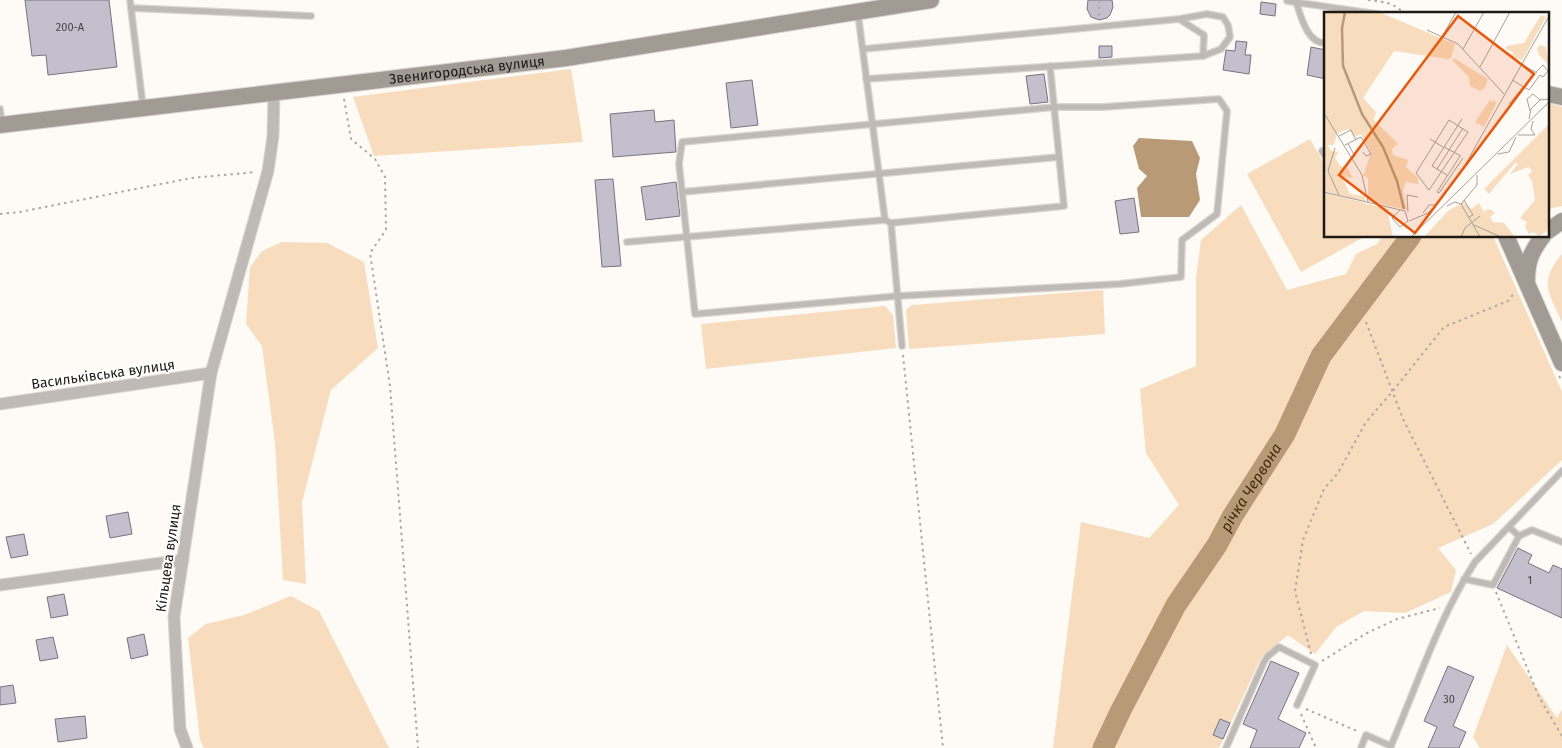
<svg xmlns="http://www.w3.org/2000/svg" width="1562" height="748" font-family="'Fira Sans',sans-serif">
	<rect width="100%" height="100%" fill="#fefaf6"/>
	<g fill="#f7dcbd">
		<polygon points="571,69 583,142 374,156 353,97"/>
		<polygon points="1548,103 1562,107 1562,206 1548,209"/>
		<polygon points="1310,139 1326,167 1326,236 1364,237 1301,272 1247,174"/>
		<polygon points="1241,205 1287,290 1346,274 1356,254 1377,244 1382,236 1493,236 1562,392 1562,460 1493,524 1438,548 1456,570 1451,592 1405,613 1364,611 1336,627 1315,654 1288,635 1261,658 1219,748 1053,748 1081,522 1149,538 1179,505 1146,453 1140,389 1196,366 1196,278 1201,240"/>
		<polygon points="282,242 327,243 364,262 378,348 331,390 302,502 306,584 283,580 275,443 262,346 246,324 250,267 262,251"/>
		<path d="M1562 254V322C1549 293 1538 282 1562 254Z"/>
		<polygon points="1103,290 1105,334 909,349 906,310 912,305"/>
		<polygon points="885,306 893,315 896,348 706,369 701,324"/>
		<polygon points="291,596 319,611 389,748 204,748 200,740 188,638 206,624 244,615"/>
		<polygon points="1507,645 1557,718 1562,709 1562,748 1480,748 1473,737"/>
	</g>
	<polygon fill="#b89a76" points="1139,138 1192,141 1200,158 1196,174 1200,200 1189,217 1141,217 1137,188 1147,176 1139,169 1133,146"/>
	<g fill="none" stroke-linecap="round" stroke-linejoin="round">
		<path stroke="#b89a76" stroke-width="21" id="s1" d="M1103 748 1121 710 1176 605 1217 545 1232 517 1285 434 1321 356 1411 236"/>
	</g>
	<g fill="#c3bfcc" stroke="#77737f">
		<polygon points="25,0 109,0 117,67 48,75 46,55 32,56"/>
		<polygon points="1088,0 1112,0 1113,7 1110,15 1107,18 1099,20 1091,17 1087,9"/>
		<polygon points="1261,2 1276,4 1275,16 1260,14"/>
		<polygon points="1236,41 1247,42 1245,55 1251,55 1249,74 1223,70 1226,50 1235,51"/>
		<polygon points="1099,46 1112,46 1112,57 1099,58"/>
		<polygon points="1311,47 1326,50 1326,79 1307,75"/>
		<polygon points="1044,74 1048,102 1030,104 1026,76"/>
		<polygon points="752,80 758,125 731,128 726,83"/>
		<polygon points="654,110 655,122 674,120 676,152 613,157 610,114"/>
		<polygon points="613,179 621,266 602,267 595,180"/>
		<polygon points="676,182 680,216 646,220 641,187"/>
		<polygon points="1134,198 1139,232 1120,234 1115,201"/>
		<polygon points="128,512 132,534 110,538 106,516"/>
		<polygon points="24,534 28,555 11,558 6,537"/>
		<polygon points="1518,548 1532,555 1528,563 1549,573 1553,565 1562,569 1562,618 1497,588"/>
		<polygon points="64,594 68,615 51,618 47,597"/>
		<polygon points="144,634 148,655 131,659 127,638"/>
		<polygon points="53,637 58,658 40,661 36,640"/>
		<polygon points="1271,661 1299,673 1278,719 1306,733 1299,748 1250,748 1257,730 1243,724"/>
		<polygon points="1448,666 1474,677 1453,726 1466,732 1459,748 1428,748 1437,727 1424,721"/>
		<polygon points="13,685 16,703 0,705 0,687"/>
		<polygon points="85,716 87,738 58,742 55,719"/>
		<polygon points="1220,719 1230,723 1223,739 1213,735"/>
	</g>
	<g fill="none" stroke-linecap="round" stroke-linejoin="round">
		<defs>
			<g id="lane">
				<polyline points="130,0 143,107"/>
				<polyline points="1287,1 1377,14"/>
				<path d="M1296 2C1301 16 1307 44 1326 43"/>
				<polyline points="131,8 311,16"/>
				<polyline points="858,14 885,220"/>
				<polyline points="1179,19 1207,14 1223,17 1228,25 1230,37 1221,49 1203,56"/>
				<polyline points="863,49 1179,19 1204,35 1203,56 866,79"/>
				<polygon points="1219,99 1227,111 1217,214 1182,240 1181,277 1120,284 898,296 695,314 679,164 682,142 1055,107 1103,107"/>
				<polyline points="0,109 2,124"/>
				<polyline points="1322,151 1326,157"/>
				<polyline points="682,192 1059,157"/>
				<polyline points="891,223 902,346"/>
				<polyline points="627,242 885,220 891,223 1064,206 1050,66"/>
				<polyline points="1519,536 1532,530 1562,542"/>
				<polyline points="1464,579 1493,585 1519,536 1509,527"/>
				<polyline points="1226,748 1264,662 1268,656 1279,647 1315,665 1297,705"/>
				<polyline points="1361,748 1366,735 1391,746"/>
				<path d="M1390 748C1417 686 1438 619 1475 562L1562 471"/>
			</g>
			<g id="street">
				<polyline points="0,404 211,373"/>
				<polyline points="0,585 183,560"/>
				<polyline points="187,748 180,729 174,617 211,373 268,171 273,136 274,93"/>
			</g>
			<g id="secondary">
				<polyline points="1548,94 1562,97"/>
				<path id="s2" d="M0 125 566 58 931 0"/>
				<polyline points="1548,231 1562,221"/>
				<polyline points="1506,236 1562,363"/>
				<path d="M1527 281C1527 261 1531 252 1543 236"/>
			</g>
		</defs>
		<use href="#lane" stroke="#dad6d2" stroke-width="8"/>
		<use href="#street" stroke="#dad6d2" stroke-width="13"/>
		<use href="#secondary" stroke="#dad6d2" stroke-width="18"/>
		<g stroke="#aca8a4" stroke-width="2" stroke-dasharray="2.5 4" stroke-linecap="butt">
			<polyline points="1099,0 1099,18"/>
			<path d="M1368 0C1382 2 1395 2 1404 14"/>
			<polyline points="344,99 351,139 375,159 385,177 386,230 370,253 390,386 418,748"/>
			<polyline points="0,214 20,212 191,178 256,172"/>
			<polyline points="1366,322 1403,419 1471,554"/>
			<polyline points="903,355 943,748"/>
			<polyline points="1559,376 1562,381"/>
			<polyline points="1496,592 1539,697 1562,736"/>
			<polyline points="1311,654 1295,591 1303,540 1324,489 1338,473 1366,422 1392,392 1444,327 1508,301 1515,292"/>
			<polyline points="1322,661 1367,633 1397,619 1440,608"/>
			<polyline points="1306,709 1359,732"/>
			<polyline points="1301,714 1316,748"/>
		</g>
		<use href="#lane" stroke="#bfbab5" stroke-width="5.5"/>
		<use href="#street" stroke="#bfbab5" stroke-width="11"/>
		<use href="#secondary" stroke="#a19b93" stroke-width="16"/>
	</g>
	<g text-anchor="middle" stroke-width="4" stroke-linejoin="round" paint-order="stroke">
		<g font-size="11" fill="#464243">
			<text x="70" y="31">200-А</text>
			<text x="1530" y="584">1</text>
			<text x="1449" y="703">30</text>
		</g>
		<g font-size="14" fill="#1d1915" stroke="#fff">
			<text dy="5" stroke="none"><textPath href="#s2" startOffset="470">Звенигородська вулиця</textPath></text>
			<text transform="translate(103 374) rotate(-8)" y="5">Васильківська вулиця</text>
			<text transform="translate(168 558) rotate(-82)" y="5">Кільцева вулиця</text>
		</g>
		<g font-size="15" font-style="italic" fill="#432c0e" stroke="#fff">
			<text dy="5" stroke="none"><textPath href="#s1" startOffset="300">річка Червона</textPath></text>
		</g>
	</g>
	<g transform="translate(1324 12)">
		<rect width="225" height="225" fill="#fefaf6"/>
		<path d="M0 0H55L131 32 127 46 124 47 70 39 39 86 52 100 50 108 74 132 68 137 69 143 84 148 82 155 94 166V172L82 170 79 178 83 198 44 189V166L39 164 47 140 37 122 30 125 25 117 13 121 10 133H4L7 139 15 140 11 145 16 154 23 155 29 166 18 165 26 182 40 184 42 190 0 179ZM217 3 222 5 200 45 198 48 188 45 189 40 182 37V34L200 31ZM216 33 222 35 225 53 215 43 213 37ZM130 46 164 67 161 76 156 79 146 74 145 65 128 48ZM166 88 173 90 160 115 151 110ZM225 112V218L215 224 209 220 205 222 201 215 203 210 196 206 211 188 208 169 204 163 208 159 204 155 186 162 194 152 191 151 165 182 160 177ZM0 180 63 197 69 225H0ZM140 190 147 197 155 191 164 208 160 199 166 197 171 201 166 205 169 210 180 211 191 225H100L124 199Z" fill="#f7dcbd"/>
		<path fill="none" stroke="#b89a76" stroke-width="2.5" d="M21 0 18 16 19 54 38 102 59 135 73 169 80 197"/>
		<path fill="none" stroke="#a4a09c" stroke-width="1" d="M103 18 134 32 180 82M119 23 132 0M139 37 160 0M197 52 213 61M156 55 186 0M188 68 205 78 216 63 219 65 224 59 219 53 212 60M185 92 200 74M206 99 203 87 209 82 216 88M0 101 38 163 44 190M205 107 207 97 216 88 225 87M125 108 144 120 105 178 92 161ZM194 123H211L207 117 209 109M15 124 27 118 32 128M106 127 119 135M24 132 31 144 28 146M21 133 37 125 47 142 42 144 39 140M120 135 137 144M11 136 4 159 15 183M174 142 185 140 192 125M136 144 113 180 115 181 139 146M113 157 139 116M136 162 225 4M123 163 108 154 138 107M153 163V173L137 192 156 225M0 180 81 199 84 209 76 215 68 206 76 198M140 188 149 203 145 205M123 194 131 190 137 192M84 200 83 183 94 185M99 201 105 193H111M85 209 104 201 112 193M150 213 177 225M87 225 225 90M137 225 141 216 156 204"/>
		<path fill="#e8590c" fill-opacity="0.15" stroke="#e8590c" stroke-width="2.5" d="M134 4 210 62 91 221 15 163Z"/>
		<rect width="225" height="225" fill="none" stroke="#1d1915" stroke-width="2.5"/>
	</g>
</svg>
